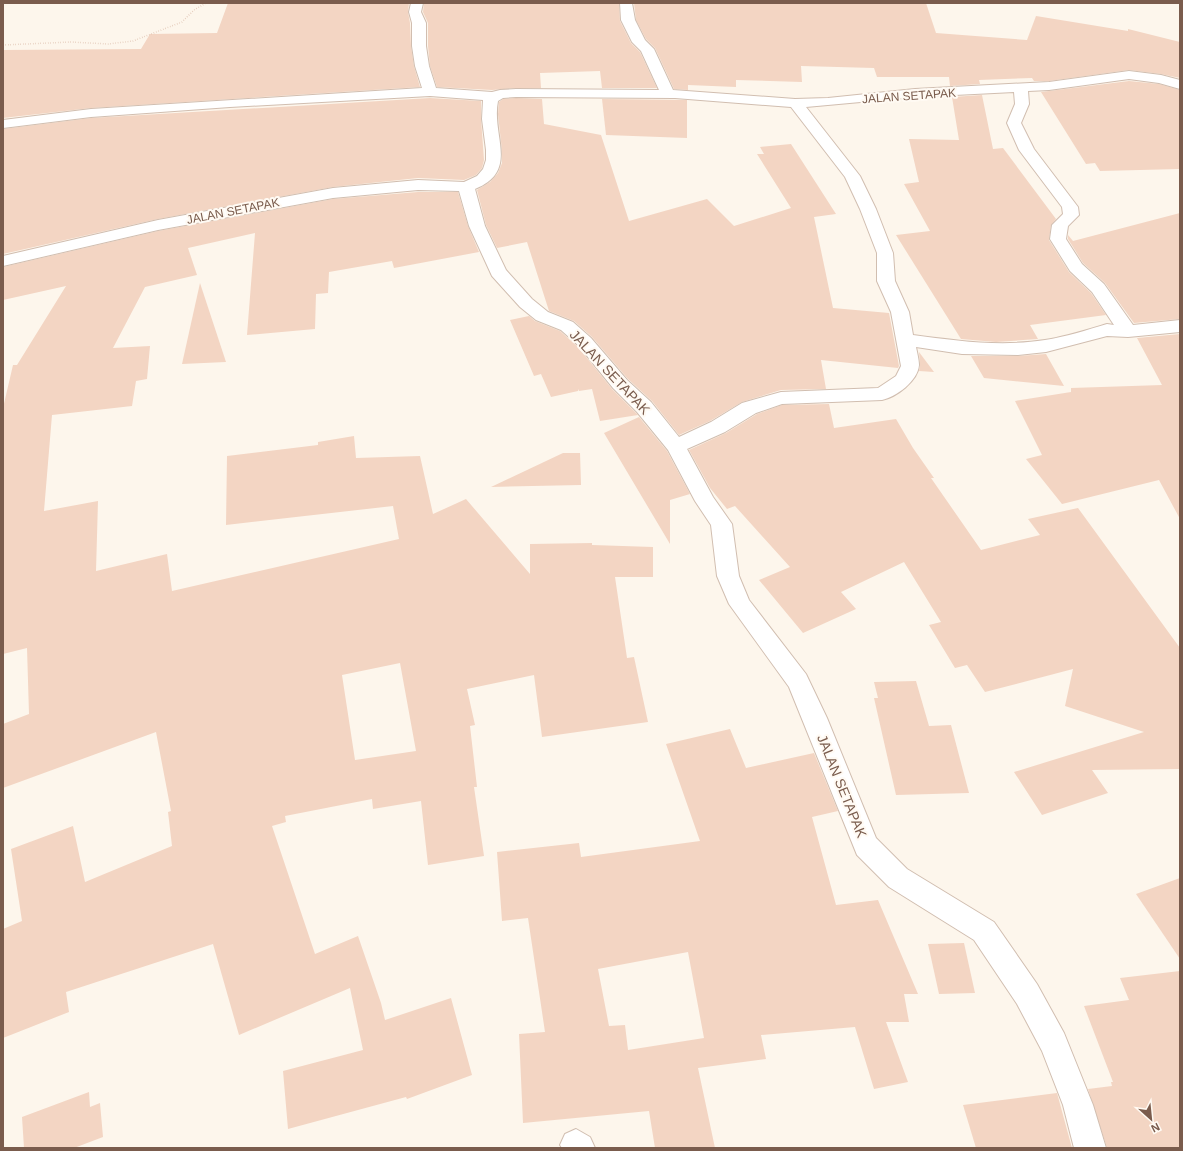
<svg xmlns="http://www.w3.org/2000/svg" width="1183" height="1151" font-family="Helvetica,sans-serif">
	<rect width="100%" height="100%" fill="#fdf6ec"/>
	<g fill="#f3d5c3" fill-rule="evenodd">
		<polygon points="228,3 409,3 408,12 410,23 411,46 414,66 420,87 91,108 3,118 3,50 141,49 150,34 217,33"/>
		<polygon points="424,3 619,3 620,21 631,43 640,52 657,88 602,88 600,71 540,73 541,88 516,88 492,90 437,87 430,66 428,46 428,23 423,12"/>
		<polygon points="634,3 926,3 936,33 1027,40 1036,16 1128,31 1128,29 1180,42 1180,78 1161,74 1129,70 1049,81 1034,81 1032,78 979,80 980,84 950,86 949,77 877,77 874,68 801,66 802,82 736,80 736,87 688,85 688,90 674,89 655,48 646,39 636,20"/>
		<polygon points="1129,81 1159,84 1180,90 1180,169 1100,171 1095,163 1086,164 1041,92"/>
		<polygon points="982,95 993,149 1003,148 1056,219 1051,225 1049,240 1069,272 1091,293 1106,315 1030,325 1038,339 996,342 961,339 896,235 930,231 904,184 919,182 909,139 959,140 952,97"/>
		<polygon points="430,98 481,101 481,119 484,160 482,168 476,175 464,180 418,178 333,187 158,219 3,254 3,129 91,118"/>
		<polygon points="516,98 542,99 544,124 601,135 629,221 707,199 734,226 791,208 757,154 764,154 760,147 791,144 836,214 814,217 833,308 889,313 899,366 898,368 821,360 826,389 781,390 742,402 710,421 679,435 652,401 628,379 592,337 574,321 549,311 527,242 497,248 486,225 477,190 490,182 498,173 502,163 502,151 498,114 499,102 503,99"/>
		<polygon points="602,99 687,100 687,138 606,135"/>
		<path d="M418 192H458L468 226 479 252 394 268 392 261 329 272 328 293 316 294 315 329 247 335 255 233 188 248 197 275 145 287 113 348 150 346 147 379 136 381 132 406 52 415 44 511 98 501 96 571 167 554 172 591 399 539 393 506 226 525 227 456 318 445V442L354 436 356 458 420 456 433 514 466 499 530 574V544L592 543V545L653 547V577H615L627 658 634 657 648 722 542 737 534 675 467 689 475 725 470 726 477 787H474L484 856 428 865 421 801 373 809 372 799 285 816 286 822 272 826 315 954 358 936 381 1003 385 1020 451 998 472 1075 407 1099 406 1097 288 1129 283 1071 363 1050 350 988 239 1035 213 944 66 992 69 1012 3 1038V929L22 921 11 849 73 826 85 882 172 846 168 812 171 811 156 732 3 788V724L29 714 27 648 3 654V408L13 365H17L66 286 3 300V267L158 231 333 199ZM400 663 416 751 355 760 342 675Z"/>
		<polygon points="1180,213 1180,319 1134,323 1105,283 1083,263 1068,239 1068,235 1073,241"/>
		<polygon points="200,283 226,362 182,364"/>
		<polygon points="529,316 535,321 560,331 578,347 612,389 638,415 600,421 592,389 579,391 578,389 578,391 551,397 541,374 534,376 510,320"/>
		<polygon points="1180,334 1180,519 1159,480 1062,504 1026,459 1042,455 1015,401 1071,392 1071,388 1162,385 1137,338"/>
		<polygon points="919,352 934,372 919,371 920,365"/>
		<polygon points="1046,354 1064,386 984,378 971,356 1018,356"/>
		<polygon points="829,404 834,428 896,419 913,448 934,478 931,478 981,550 1040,535 1028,519 1078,508 1180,648 1180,769 1092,770 1108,793 1042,815 1014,772 1144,732 1065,706 1073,669 985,692 967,665 955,668 929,625 941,622 904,562 841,592 856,609 803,633 759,580 790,567 735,506 727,509 710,488 689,450 726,433 757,414 782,405"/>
		<polygon points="639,417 667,451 690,494 670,500 670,544 604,433"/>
		<polygon points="563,453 580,453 581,485 491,487"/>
		<polygon points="916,681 929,726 951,725 969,793 896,795 874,698 878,698 874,682"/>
		<path d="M730 729 746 768 814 753 838 811 812 817 836 905 878 900 918 994H904L909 1022H886L908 1082 874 1089 855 1027 761 1035 766 1059 698 1068 715 1148H655L649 1111 523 1123 519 1034 545 1032 528 918 502 921 497 852 579 843 581 857 700 841 666 744ZM688 952 704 1038 628 1050 625 1025 609 1026 598 969Z"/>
		<polygon points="1180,878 1180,959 1136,894"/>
		<polygon points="964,943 975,993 939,994 928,944"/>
		<polygon points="1180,971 1180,1148 1107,1148 1088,1089 1112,1086 1111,1082 1113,1082 1084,1006 1129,1000 1120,978"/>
		<polygon points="89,1092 90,1107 100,1103 103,1137 74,1148 24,1148 22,1117"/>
		<polygon points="1057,1093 1072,1148 976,1148 963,1105"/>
	</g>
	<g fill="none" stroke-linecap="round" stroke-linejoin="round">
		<defs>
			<g id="street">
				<path d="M411 3H423L421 12 426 23V46L429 66 436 88 492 92 500 90 516 89 659 90 641 51 632 42 621 20 620 3H632L635 20 645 40 654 49 673 90 795 99 828 98 915 89 1049 82 1129 71 1161 75 1180 80V89L1159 83 1129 79 1049 90 1028 91 1029 104 1021 123 1034 149 1078 207 1079 215 1068 226 1066 239 1082 264 1104 284 1133 325 1180 320V332L1128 337 1107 336 1046 352 1018 355 962 354 916 347C917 352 919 360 919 365 918 381 896 397 882 400L782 404 756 413 725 432 687 449 713 497 732 524 739 576 749 600 806 674 827 718 876 838 907 869 994 922 1037 984 1064 1033 1093 1105 1106 1148H1074L1063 1105 1042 1051 1017 1004 974 940 889 887 857 855 789 687 729 604 717 576 711 525 695 501 668 450 637 412 613 388 579 346 561 330 536 320 520 307 492 276 469 226 459 191 418 190 333 198 158 230 3 266V256L158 220 333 188 418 180 464 182 477 176 483 169 486 160V150L482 119 483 100 430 96 230 107 91 117 3 128V120L91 109 422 88 415 66 412 46V23L409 12ZM1014 92 1015 104 1007 123 1019 150 1062 207 1063 214 1052 225 1050 239 1070 271 1092 292 1114 325 1107 324C1087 330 1065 337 1045 340 1001 347 957 341 913 335L909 312 895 281 893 253 876 209 860 176 806 107 915 97ZM516 97 675 98 791 107 845 177 860 209 877 253V281L891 312 901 366 896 376 878 388 781 392 742 403 711 422 679 437 651 402 627 380 591 338 573 322 548 312 532 299 506 270 485 226 475 189C520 171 491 135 498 101L503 98Z"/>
				<polygon points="576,1129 590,1137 595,1148 562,1148 560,1145 565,1134"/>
			</g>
		</defs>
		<use href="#street" stroke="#d1beb0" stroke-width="2"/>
		<polyline stroke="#d9b8a5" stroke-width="1.5" stroke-dasharray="0.5 2" stroke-linecap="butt" points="3,45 71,42 108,44 133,41 182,22 194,10 206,3"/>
		<use href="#street" fill="#fff" fill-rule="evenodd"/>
	</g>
	<g text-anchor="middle" stroke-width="4" stroke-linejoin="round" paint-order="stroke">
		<g font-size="12" fill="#7a5c4d" stroke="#fffaf3">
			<text transform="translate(909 96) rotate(-4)" y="4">JALAN SETAPAK</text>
			<text transform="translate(233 211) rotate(-11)" y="4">JALAN SETAPAK</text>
		</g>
		<g font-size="14" fill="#7a5c4d" stroke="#fffaf3">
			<text transform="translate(610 372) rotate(47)" y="5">JALAN SETAPAK</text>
			<text transform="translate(842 786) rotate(68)" y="5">JALAN SETAPAK</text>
		</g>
	</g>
	<rect width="1183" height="1151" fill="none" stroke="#7a5c4d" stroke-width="8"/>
	<g transform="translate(1151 1119) rotate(153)" stroke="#fffaf3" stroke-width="3" paint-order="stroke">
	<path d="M0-3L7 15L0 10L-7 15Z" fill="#7a5c4d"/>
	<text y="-6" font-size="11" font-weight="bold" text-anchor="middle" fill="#7a5c4d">N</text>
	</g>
</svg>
